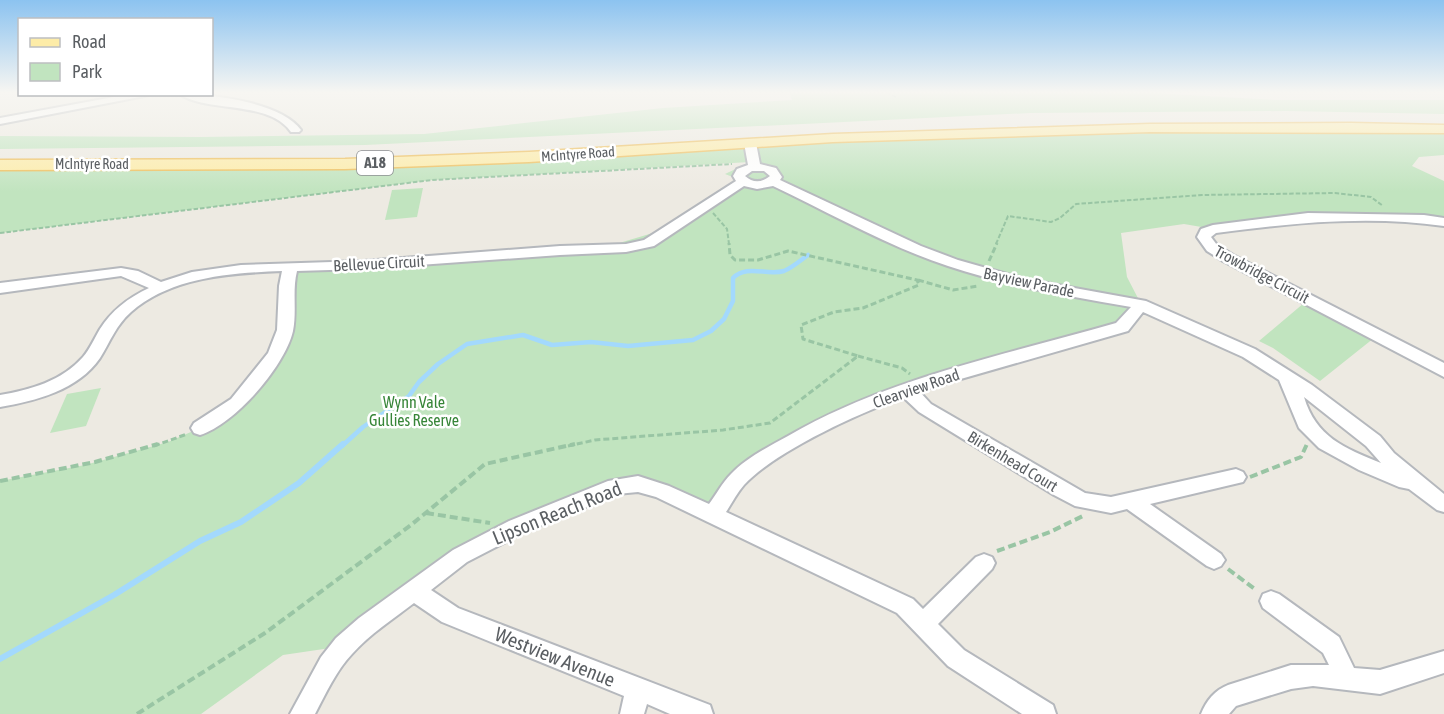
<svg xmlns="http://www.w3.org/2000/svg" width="1444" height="714" font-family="'Asap Condensed',sans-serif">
	<rect width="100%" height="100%" fill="#edeae2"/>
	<g fill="#c1e4bf">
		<polygon points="789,92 1139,92 1276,100 1444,100 1444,114 1286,111 1030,113 365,145 0,149 0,136 200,137 424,134 663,108 792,100"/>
		<polygon points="1150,128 1444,129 1444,155 1419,157 1412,166 1444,181 1444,222 1308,217 1213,229 1184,224 1121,233 1127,277 1141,304 1131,319 923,384 759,462 713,515 638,484 516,527 344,646 283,655 201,714 0,714 0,481 85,465 168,442 200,428 237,403 275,355 291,266 599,249 673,227 743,181 725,174 750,162 432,180 0,233 0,165 181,165"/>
		<polygon points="423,188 417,217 385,220 392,190"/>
		<polygon points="1304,303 1374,338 1320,381 1273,348 1259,341"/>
		<polygon points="101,388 86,426 50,433 67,394"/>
	</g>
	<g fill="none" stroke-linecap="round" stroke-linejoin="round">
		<path stroke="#a3d9fd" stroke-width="4.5" d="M342 446 363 427 409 396 419 382 438 364 467 344 523 335 552 345 591 342 628 346 693 340 711 331 724 319 733 301V278C747 264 767 276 784 271 792 268 801 260 808 255"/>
		<polyline stroke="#a3d9fd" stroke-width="6" points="0,659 114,595 200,541 241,522 299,483 343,444"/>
		<defs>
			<g id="minor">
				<polygon points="130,94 155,94 0,124 0,118"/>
				<path d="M179 94C211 94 281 102 301 130L299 132H291C269 100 209 113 179 94Z"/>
				<path d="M750 140 756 143 760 164 776 168 782 177 780 180 921 246 958 260 1025 279 1146 301 1255 349 1312 385 1380 436 1394 453 1444 494V512L1437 510 1409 489 1399 487 1359 470 1319 448 1299 428 1279 380 1243 357 1143 312 1128 331 919 391 931 404 1085 493 1111 497 1236 469 1243 472 1246 477 1243 482 1150 504 1221 554 1225 560 1221 566 1214 569 1207 566 1127 509 1111 513 1075 506 1054 495 919 412 903 397C858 414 777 450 744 485 737 493 732 503 726 512L913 599 923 609 976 557 984 554 992 557 995 563 992 569 938 624 964 650 1053 705 1056 714H1022L948 666 897 613 656 497 638 492 617 494 523 533 467 562 431 590 458 608 710 705 713 714H670L647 704 644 714H620L624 696 442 622 414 603C393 619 370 634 352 654 336 671 326 693 315 714H290L321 657 336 638 359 618 453 550 509 521 608 481 638 476 669 486 709 504C716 495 722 483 731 474 746 458 768 447 788 436 888 378 1005 355 1116 323L1131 307C1069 296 1008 286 948 266 887 246 830 213 773 186L757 189 744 186 654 246 626 252 560 255 363 269 297 271C292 291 297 311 293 331 285 366 235 424 200 435L194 433 191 428 194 423 231 399 268 353 277 330 279 286 282 271C231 273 171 277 131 312 116 325 110 342 100 358 78 390 36 401 0 407V395C30 390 62 381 83 357 90 349 94 339 100 329 112 310 128 298 149 288L121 276 0 293V283L121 268 138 271 161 282 192 272 241 265 363 261 560 246 626 244 644 240 736 181 733 176 737 169 748 165 744 143ZM752 171H764L770 176C761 183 753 183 745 176ZM1304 397 1366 446 1381 463C1344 448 1316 437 1304 397Z"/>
				<path d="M1308 213 1424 215 1444 218V226C1368 215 1291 223 1216 233L1211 237 1217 245 1233 255 1444 363V377L1223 261 1207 251 1197 237 1201 229 1213 225Z"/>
				<path d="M1271 591 1279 594 1339 637 1354 668 1380 670 1444 651V673L1380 694 1313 686 1291 689 1236 706 1229 714H1201C1206 701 1215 690 1228 685L1291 665H1329L1323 653 1263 608 1260 601 1263 594Z"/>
			</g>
			<polygon id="major" points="1351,123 1444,125 1444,133 1150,132 833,142 529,162 345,169 0,170 0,160 345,159 529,152 833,134 1150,124"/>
		</defs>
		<use href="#minor" stroke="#b5b8bd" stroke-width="4"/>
		<use href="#major" stroke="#eebf5b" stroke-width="3"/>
		<g stroke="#99c5a4" stroke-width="2" stroke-dasharray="4.5 2" stroke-linecap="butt">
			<polyline points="886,92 896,97"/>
			<polyline points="713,213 727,229 729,244"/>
			<polyline points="0,233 432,180 732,164"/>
			<polyline points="996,244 1008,216 1051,222 1060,218 1076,204 1202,195 1335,193 1371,197 1383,206"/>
		</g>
		<g stroke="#99c5a4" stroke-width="3" stroke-dasharray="6 3" stroke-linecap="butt">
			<polyline points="989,261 997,243"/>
			<polyline points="918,280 953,290 978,286"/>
			<polyline points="858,356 902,368 910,374"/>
			<polyline points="154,446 187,434"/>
			<polyline points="568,446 595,440 723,430 770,423 858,356 803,339 801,325 834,312 863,308 919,285 917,280 788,251 758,260 735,260 730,255 729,243"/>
		</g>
		<g stroke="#99c5a4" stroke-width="4" stroke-dasharray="8 4" stroke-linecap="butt">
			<polyline points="1250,477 1301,457 1307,444"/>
			<polyline points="0,481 95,462 158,444"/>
			<polyline points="426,513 490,523"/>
			<polyline points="997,551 1050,532 1085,515"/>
			<polyline points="1228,569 1256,590"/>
			<polyline points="137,714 265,633 411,525 485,464 575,444"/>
		</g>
		<use href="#minor" fill="#fff" fill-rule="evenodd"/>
		<use href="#major" fill="#fdeca8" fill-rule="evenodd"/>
	</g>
	<linearGradient id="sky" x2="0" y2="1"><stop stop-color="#8cc3f0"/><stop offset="0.48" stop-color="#f7f6f2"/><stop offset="1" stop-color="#f7f6f2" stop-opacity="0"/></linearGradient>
	<rect width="1444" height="192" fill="url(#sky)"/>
	<g text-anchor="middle" stroke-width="5" stroke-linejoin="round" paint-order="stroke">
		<g font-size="14" fill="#5b5f63" stroke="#fff">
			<text transform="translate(578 154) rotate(-4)" y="5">McIntyre Road</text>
			<text x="92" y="169">McIntyre Road</text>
		</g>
		<rect fill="#fff" stroke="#8c8f92" stroke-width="1.5" x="357" y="151" width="36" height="24" rx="4.5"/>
		<g font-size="15" font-weight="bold" fill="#5b5f63">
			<text x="375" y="168">A18</text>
		</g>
		<g font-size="16" fill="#5b5f63" stroke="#fff">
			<text transform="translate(379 263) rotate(-3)" y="6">Bellevue Circuit</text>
			<text transform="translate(1262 274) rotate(28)" y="6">Trowbridge Circuit</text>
			<text transform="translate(1029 282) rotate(12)" y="6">Bayview Parade</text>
			<text transform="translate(916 388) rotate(-19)" y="6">Clearview Road</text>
			<text transform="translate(1013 461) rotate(31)" y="6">Birkenhead Court</text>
		</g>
		<g font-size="16" fill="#378538" stroke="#fff">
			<text x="414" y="408">Wynn Vale<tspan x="414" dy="18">Gullies Reserve</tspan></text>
		</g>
		<g font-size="20" fill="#5b5f63" stroke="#fff">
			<text transform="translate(557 513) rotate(-22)" y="7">Lipson Reach Road</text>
			<text transform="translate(555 657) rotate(22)" y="7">Westview Avenue</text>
		</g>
	</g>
	<rect x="18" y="18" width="195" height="78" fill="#ffffff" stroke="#bdbfc1" stroke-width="1.5"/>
	<rect x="30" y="38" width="30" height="9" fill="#fdeca8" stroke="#bdbfc1" stroke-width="1.5"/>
	<text x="72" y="48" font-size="18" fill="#5b5f63">Road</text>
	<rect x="30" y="63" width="30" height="18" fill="#c1e4bf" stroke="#bdbfc1" stroke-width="1.5"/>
	<text x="72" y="78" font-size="18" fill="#5b5f63">Park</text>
</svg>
